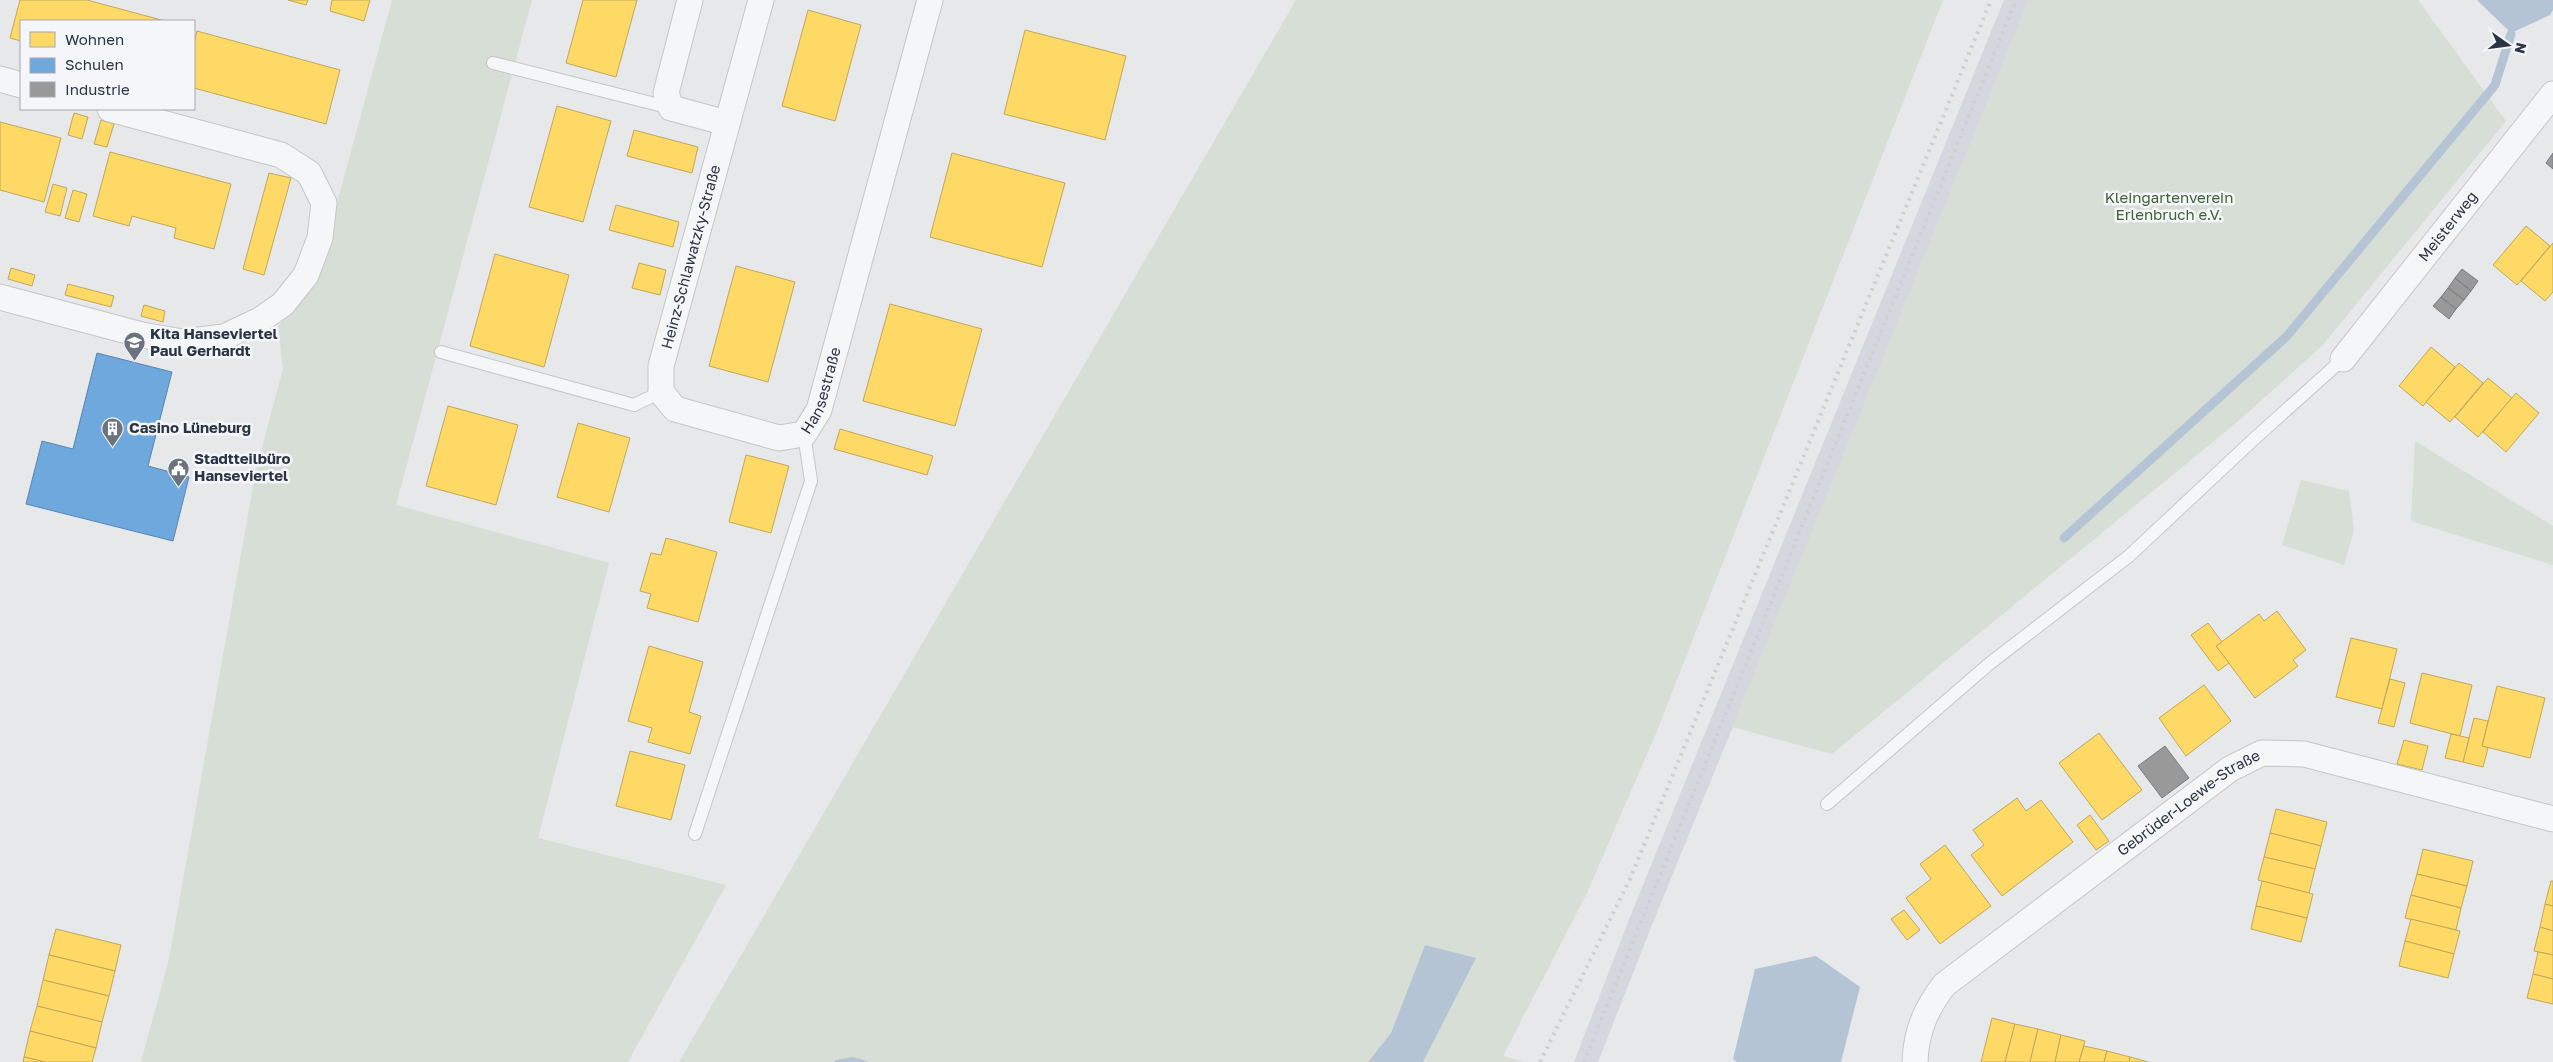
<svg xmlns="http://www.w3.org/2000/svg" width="2553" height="1062" font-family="'Golos Text',sans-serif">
	<rect width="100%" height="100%" fill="#e6e8ea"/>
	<polygon fill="#d4d7dd" points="2004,0 2029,0 1652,925 1598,1062 1574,1062 1630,917"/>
	<g fill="#d6ded6">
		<polygon points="392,0 532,0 396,505 609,563 538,838 726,885 628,1062 141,1062 169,959 256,470 283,369 278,326 294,309 320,266"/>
		<polygon points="1296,0 1943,0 1657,731 1587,893 1503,1056 1525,1062 1423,1062 1475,958 1425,945 1391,1033 1368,1062 679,1062"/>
		<polygon points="2029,0 2418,0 2506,121 2322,346 2236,423 1832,754 1732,727"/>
		<polygon points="2415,441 2553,526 2553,565 2411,521"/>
		<polygon points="2301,480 2349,491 2354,530 2344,565 2282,545"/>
	</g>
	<g fill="#b4c4d5">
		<polygon points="2477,0 2553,0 2553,10 2550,15 2511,33"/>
		<polygon points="1425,945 1476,958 1423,1062 1368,1062 1391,1033"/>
		<polygon points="1816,956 1860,987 1841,1062 1737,1062 1733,1059 1755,969"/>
		<polygon points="853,1057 869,1062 834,1062 836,1060"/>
	</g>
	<g fill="#ffd966" stroke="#bfa85c">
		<polygon points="20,0 87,0 165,21 21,21 21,41 10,38"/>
		<polygon points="288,0 308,0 306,5"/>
		<polygon points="332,0 370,0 364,21 330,11"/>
		<polygon points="583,0 637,0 616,77 566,63"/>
		<polygon points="808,10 861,25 835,121 782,106"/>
		<polygon points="1025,30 1126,56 1105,140 1004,114"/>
		<polygon points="197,31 340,70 326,124 194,88 194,43"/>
		<polygon points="557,106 611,121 583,222 529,207"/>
		<polygon points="74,113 88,117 82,139 68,135"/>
		<polygon points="101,120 114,124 107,147 94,144"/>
		<polygon points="0,122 61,138 44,202 0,190"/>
		<polygon points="634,130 698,147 692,173 627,156"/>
		<polygon points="110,152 231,184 214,249 174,238 176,228 132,216 129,226 93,216"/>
		<polygon points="952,153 1065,183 1042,267 930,237"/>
		<polygon points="269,173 291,178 264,275 243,269"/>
		<polygon points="53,184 67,188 60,216 45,212"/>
		<polygon points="73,190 87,194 79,222 65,218"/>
		<polygon points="616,205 679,222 673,247 609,230"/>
		<polygon points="2526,226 2550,246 2517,285 2493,265"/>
		<polygon points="2553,243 2553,292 2545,301 2521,281"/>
		<polygon points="495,254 569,275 544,367 470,346"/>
		<polygon points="639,263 666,270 660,295 632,288"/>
		<polygon points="736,266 795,282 768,382 709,366"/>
		<polygon points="11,268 35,275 32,286 8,279"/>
		<polygon points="68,284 114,296 111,307 65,295"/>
		<polygon points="890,304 982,329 955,426 863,401"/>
		<polygon points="144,305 165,311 163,322 141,316"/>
		<polygon points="2431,347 2455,367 2423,406 2399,386"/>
		<polygon points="2459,363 2483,383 2450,422 2426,402"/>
		<polygon points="2488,378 2512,398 2478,437 2455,417"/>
		<polygon points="2516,393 2539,413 2506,452 2483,432"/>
		<polygon points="448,406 518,425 496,505 426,486"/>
		<polygon points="578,423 630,438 609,512 557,497"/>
		<polygon points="840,429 933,456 927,475 834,449"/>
		<polygon points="746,455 789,466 771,533 729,522"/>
		<polygon points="666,538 717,552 698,622 647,608 651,594 640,591 651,553 661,555"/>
		<polygon points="2277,611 2306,650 2293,660 2298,666 2255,698 2216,646 2259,614 2264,621"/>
		<polygon points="2208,623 2222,642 2216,646 2229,663 2218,671 2191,635"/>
		<polygon points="2351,638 2397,649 2382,709 2336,697"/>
		<polygon points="649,646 703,662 689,712 701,716 690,754 648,742 652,728 628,721"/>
		<polygon points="2422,673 2472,685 2460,736 2410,723"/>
		<polygon points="2390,679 2405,683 2394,727 2378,723"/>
		<polygon points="2204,685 2231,721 2186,756 2159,718"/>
		<polygon points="2497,686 2545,698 2530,758 2482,746"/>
		<polygon points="2474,718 2488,721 2482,746 2488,748 2483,767 2463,762"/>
		<polygon points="2099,733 2142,790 2102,820 2059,763"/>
		<polygon points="2451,734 2469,738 2463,762 2445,758"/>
		<polygon points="2404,740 2428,746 2422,770 2397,764"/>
		<polygon points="630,751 685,765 671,820 616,806"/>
		<polygon points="2017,798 2026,811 2041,800 2073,842 2002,896 1971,855 1984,845 1973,830"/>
		<polygon points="2276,809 2327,822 2321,846 2270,833"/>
		<polygon points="2090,815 2109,841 2096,850 2077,825"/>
		<polygon points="2270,833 2321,846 2315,869 2264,857"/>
		<polygon points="1945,845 1991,906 1940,944 1906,898 1931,879 1920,864"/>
		<polygon points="2423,849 2473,861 2467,886 2417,874"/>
		<polygon points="2264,857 2315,869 2309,893 2258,880"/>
		<polygon points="2417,874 2467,886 2461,908 2411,895"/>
		<polygon points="2262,881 2313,894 2307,918 2256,906"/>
		<polygon points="2551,881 2553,881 2553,906 2545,904"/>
		<polygon points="2411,895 2461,908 2456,930 2405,918"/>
		<polygon points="2545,904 2553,906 2553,931 2540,927"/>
		<polygon points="2256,906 2307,918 2301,942 2251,929"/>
		<polygon points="1904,910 1920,930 1907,940 1891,919"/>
		<polygon points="2411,919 2460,931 2454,954 2405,941"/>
		<polygon points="2540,927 2553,931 2553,955 2534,951"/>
		<polygon points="56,929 121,945 115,971 49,955"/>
		<polygon points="2405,941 2454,954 2448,978 2399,966"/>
		<polygon points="2538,952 2553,955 2553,979 2533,974"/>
		<polygon points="49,955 115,971 109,996 43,980"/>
		<polygon points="2533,974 2553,979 2553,1004 2527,998"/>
		<polygon points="43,980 109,996 102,1022 37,1006"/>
		<polygon points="37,1006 102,1022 96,1048 30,1031"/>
		<polygon points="1992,1018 2015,1024 2005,1062 1981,1062"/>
		<polygon points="2015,1024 2038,1029 2030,1062 2005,1062"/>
		<polygon points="2038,1029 2061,1035 2055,1062 2030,1062"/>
		<polygon points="30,1031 96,1048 92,1062 45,1062 24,1057"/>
		<polygon points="2061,1035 2085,1041 2079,1062 2055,1062"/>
		<polygon points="2084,1046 2107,1051 2104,1062 2079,1062"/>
		<polygon points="2107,1051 2130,1057 2129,1062 2104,1062"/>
		<polygon points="24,1057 45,1062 23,1062"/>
		<polygon points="2130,1057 2148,1062 2129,1062"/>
	</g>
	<polygon fill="#6fa8dc" stroke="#5b85af" points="97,353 172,372 148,466 189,477 173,541 26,504 42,441 73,449"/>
	<g fill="#999" stroke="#787b80">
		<polygon points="2553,153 2553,169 2546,163"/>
		<polygon points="2462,269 2478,281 2471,291 2455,278"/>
		<polygon points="2455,278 2471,291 2464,300 2448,288"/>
		<polygon points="2448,288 2464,300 2456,309 2441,297"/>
		<polygon points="2441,297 2456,309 2449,319 2433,306"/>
		<polygon points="2165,746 2189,778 2162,798 2138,766"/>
	</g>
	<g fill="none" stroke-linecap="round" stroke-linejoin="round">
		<polyline stroke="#b4c4d5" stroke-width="9" points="2064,538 2287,336 2495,85 2511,34"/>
		<defs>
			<g id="lane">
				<polyline points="493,63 671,108"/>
				<polyline points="441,352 634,405 661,392"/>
				<polyline points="1827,804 1989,664 2129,556 2254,439 2343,359"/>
				<polyline points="695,834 811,481 804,434"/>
			</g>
			<g id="street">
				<polyline points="690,0 666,93 671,108 727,123"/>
				<path id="s1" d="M761 0 661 366V392L675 409 779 438 804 434 819 410 930 0"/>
				<polyline points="0,79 21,85"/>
				<polyline points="0,297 142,335 182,342 224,337 260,320 283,304 306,275 320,238 324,203 309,173 281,155 110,109"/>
				<path id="s2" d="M2343 359 2553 94"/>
				<path id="s3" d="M1915 1062C1916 1031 1926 1009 1944 985L2230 769 2262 753 2304 754 2553 819"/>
			</g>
		</defs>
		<use href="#lane" stroke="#c4c6c8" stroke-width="14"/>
		<use href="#street" stroke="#c4c6c8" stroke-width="27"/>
		<use href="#lane" stroke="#f5f6f7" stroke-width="12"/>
		<use href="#street" stroke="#f5f6f7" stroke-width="25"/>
		<g stroke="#cecfd2" stroke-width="4" stroke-dasharray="2.5 5" stroke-linecap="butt">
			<polyline points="1540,1062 1630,879 1991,0"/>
			<polyline points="1584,1062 2016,0"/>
		</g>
	</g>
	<defs>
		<symbol id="school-pin" viewBox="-11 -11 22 30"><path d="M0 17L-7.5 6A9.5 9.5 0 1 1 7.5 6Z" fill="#6c737f" stroke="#f4f6f9"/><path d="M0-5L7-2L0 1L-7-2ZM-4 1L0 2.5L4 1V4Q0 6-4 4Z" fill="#fff"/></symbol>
		<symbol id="building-pin" viewBox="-11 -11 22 30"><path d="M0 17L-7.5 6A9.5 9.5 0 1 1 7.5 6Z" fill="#6c737f" stroke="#f4f6f9"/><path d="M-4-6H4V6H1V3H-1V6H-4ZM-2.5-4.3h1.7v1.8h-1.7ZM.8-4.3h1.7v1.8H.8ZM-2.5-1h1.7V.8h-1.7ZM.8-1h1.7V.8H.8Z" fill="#fff"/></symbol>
		<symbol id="civic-pin" viewBox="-11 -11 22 30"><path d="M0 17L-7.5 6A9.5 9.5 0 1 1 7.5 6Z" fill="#6c737f" stroke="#f4f6f9"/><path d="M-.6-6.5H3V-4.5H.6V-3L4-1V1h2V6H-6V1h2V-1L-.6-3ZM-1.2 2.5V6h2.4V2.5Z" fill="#fff"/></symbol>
	</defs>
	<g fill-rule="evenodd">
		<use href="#school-pin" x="122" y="330" width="25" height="34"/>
		<use href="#building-pin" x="100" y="416" width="25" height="34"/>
		<use href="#civic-pin" x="166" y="456" width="25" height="34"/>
	</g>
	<g text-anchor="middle" stroke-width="5" stroke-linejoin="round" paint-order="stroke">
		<g font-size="15" fill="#3f6138" stroke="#f4f6f9">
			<text x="2169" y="203">Kleingartenverein<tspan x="2169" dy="17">Erlenbruch e.V.</tspan></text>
		</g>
		<g font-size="15" fill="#2b3445" stroke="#f4f6f9">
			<text dy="5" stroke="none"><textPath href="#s2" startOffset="169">Meisterweg</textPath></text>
			<text transform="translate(691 257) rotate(-75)" y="5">Heinz-Schlawatzky-Straße</text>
			<text dy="5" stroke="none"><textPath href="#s1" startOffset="608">Hansestraße</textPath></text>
			<text dy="5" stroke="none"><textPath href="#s3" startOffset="389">Gebrüder-Loewe-Straße</textPath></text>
		</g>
		<g font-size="15" font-weight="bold" fill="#2b3445" stroke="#f4f6f9" text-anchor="start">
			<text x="150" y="339">Kita Hanseviertel<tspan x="150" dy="17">Paul Gerhardt</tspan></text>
			<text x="129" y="433">Casino Lüneburg</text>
			<text x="194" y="464">Stadtteilbüro<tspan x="194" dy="17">Hanseviertel</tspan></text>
		</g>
	</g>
	<rect x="20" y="20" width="175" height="90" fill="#f4f6f9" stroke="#a4a8b1"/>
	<rect x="30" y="32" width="25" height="15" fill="#ffd966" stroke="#a4a8b1"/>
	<text x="65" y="45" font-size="15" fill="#2b3445">Wohnen</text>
	<rect x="30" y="58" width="25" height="15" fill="#6fa8dc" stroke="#a4a8b1"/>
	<text x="65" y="70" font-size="15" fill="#2b3445">Schulen</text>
	<rect x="30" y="82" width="25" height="15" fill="#999999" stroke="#a4a8b1"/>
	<text x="65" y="95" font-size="15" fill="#2b3445">Industrie</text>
	<g transform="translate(2508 45) rotate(104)" stroke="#f4f6f9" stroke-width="4" paint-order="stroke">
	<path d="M0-4L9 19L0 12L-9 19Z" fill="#2b3445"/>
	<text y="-8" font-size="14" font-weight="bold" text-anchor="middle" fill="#2b3445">N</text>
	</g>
</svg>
